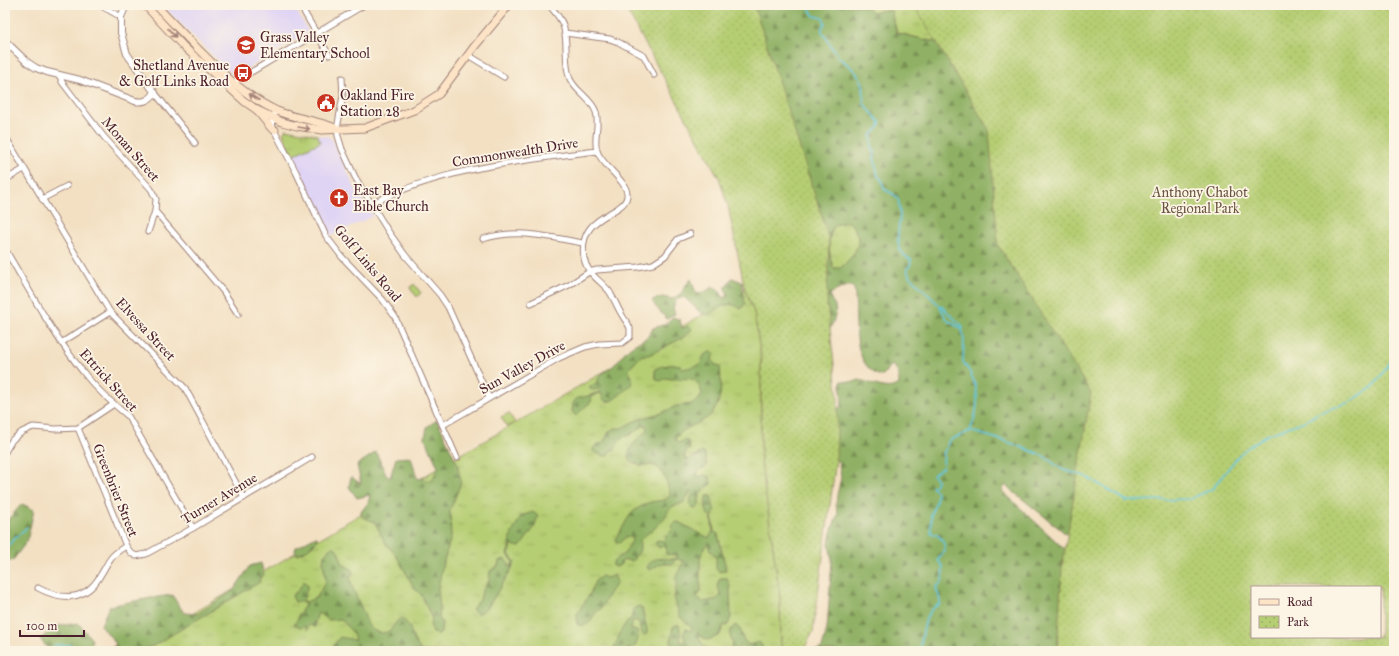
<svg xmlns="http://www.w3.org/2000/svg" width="1399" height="656" font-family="'IM FELL Great Primer',serif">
	<defs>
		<pattern id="grass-tufts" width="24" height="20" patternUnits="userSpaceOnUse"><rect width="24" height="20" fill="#b6ce73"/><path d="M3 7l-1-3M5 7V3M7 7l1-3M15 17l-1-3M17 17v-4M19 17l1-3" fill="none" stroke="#9eb064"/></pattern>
		<pattern id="forest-firs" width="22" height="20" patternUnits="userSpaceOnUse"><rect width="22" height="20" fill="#90b165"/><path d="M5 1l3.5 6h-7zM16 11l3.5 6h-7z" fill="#788f53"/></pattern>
		<pattern id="park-dots" width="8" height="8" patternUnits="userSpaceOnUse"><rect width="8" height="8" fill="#b6ce73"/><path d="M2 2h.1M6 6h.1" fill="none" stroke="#9eb064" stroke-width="1.8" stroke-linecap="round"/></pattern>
	</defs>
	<rect width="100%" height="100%" fill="#fcf5e5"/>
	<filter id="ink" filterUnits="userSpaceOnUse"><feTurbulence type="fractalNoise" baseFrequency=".025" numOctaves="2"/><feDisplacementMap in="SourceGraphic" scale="8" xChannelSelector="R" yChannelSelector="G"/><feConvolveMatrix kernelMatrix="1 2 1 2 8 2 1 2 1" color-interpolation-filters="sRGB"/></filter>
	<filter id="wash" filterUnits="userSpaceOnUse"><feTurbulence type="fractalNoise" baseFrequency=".012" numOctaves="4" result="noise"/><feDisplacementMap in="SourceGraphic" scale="16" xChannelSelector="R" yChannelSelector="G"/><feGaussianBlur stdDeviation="0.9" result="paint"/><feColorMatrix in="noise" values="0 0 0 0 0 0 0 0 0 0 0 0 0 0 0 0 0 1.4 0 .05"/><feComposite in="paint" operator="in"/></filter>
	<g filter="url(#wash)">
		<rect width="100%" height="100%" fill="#f3e0c3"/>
		<g fill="#e0d4f4">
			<polygon points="162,5 293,5 307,29 308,32 270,56 235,75 230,72"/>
			<polygon points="317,135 329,137 332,139 356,190 373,216 331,236 293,155 320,142"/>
		</g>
		<g fill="url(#grass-tufts)" stroke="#80764f">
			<polygon points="865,5 1055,5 950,48 935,42 897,33 893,20 884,10 873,12"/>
			<polygon points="286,129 317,135 321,142 293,155 283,134"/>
			<path d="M848 221C867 240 857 253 841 269L833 268C829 253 826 238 835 225Z"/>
			<polygon points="745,290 754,312 761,358 761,461 780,597 781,651 130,651 455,458"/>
		</g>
		<g fill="url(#forest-firs)" stroke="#6d6848" fill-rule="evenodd">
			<path d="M666 5H865L873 12 884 10 892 11 893 20 897 33 935 42 950 48 1394 5V574L1252 587 1075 541 1005 485 1002 491 1073 557 1079 651H803L804 649 817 650 822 648 827 629 832 560 829 544 831 532 838 514 836 505 837 495 841 478 839 463 833 456 836 410 841 407C843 401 840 389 841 381L854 382 859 380C873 382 886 393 899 384 899 377 898 370 893 365L888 368 884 374 880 376C848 362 859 316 854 288L851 286H846L830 294C830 300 833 301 835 306 838 316 830 328 826 337ZM848 221C867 240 856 253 841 268H833C829 253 826 238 835 225Z"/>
			<path d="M732 278 742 282 745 304 741 309C728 299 720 308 708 315L701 313 684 297 676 300 673 308 675 314 667 319 655 306 652 300 662 297 672 299 681 294 685 286 691 279 696 293 704 292 713 287 718 289 724 298 728 296 725 288Z"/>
			<path d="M673 317 680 320 682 328 689 326 692 329 687 335 680 339 649 355H642L628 370C631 375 635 380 630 386L613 400 607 402 603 399 601 393 592 396 591 402 586 406 576 416 572 412 573 403 577 398 588 396 601 391 600 389 592 390 589 388 594 384 597 383C599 372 609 371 616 363 620 359 623 353 628 349 638 340 647 342 653 328L666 324Z"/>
			<path d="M710 352 715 353 712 358 714 364 720 366C722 387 723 412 700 422 690 427 681 430 675 439L679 443 684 440 688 441 690 449 686 451 684 457 688 460 702 452 705 454 707 466 701 469 697 473 699 477 704 475 710 477 711 484 700 493 699 504 696 509 692 508 689 503 693 493 691 491 683 503 673 506 669 510 663 520C659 522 659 525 656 527 651 532 645 534 640 540 639 547 642 552 635 556L634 559 631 561 626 560 622 561 621 564 617 567 613 566V562L617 558 624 554 632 541 631 537H626C622 539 621 544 616 543V538C622 531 625 521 631 514 634 510 640 507 644 505 653 499 664 503 670 496 669 486 664 469 653 465 649 464 643 466 640 466L628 459C627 448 639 437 647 431L646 425 643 426 630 435 624 436 619 442 614 450H611L607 456C602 456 597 454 593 451 594 445 597 444 603 443L609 432 615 428C623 430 629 423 637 420 645 417 653 415 661 413 667 411 672 407 678 406 682 405 687 405 691 404 696 402 700 399 702 394 696 369 683 383 666 378L661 381 657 380 655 376V369C663 365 671 364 680 365L683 369 700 365 704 355Z"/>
			<polygon points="437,420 457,463 461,481 459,488 450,510 451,537 443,564 438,587 440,609 439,618 442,622 441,633 438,635 433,633 430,625 432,619 421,594 415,589 397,557 384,541 375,522 362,517 361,512 368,503 370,495 357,498 349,487 351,477 361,484 357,465 376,452 386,475 390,478 396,458 411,457 417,478 432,481 438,467 425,438 427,427"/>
			<path d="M707 496H711L715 512 712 515 714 532 718 534C720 546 724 557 726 570L720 572 716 569C716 561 718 555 710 551L708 544 704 548 700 558V580L701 591 697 597 703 602 717 599 721 595 717 585 720 578H727L730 587 731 617 728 625 723 626 720 635 708 640 700 636H698C706 653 712 652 730 649L733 643C729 635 728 632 735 625 744 631 740 633 744 640 745 642 747 644 749 645L759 642 762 645 761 651H751L741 645 736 651H672L671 638 673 627 677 625H679C681 629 680 638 681 643L685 641 683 634 686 629 690 631 692 628 680 617 674 597C676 592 675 588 678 583L675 578 684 561 676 559 674 561 673 564H660L650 570 647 568C654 552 665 562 677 558L675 555 666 554V548L664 545 659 548 655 543 657 540 664 541 667 535 673 529 671 527 673 523 678 522 709 538 713 531 711 517 708 515C706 510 704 501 707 496Z"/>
			<polygon points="22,504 34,510 27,541 13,560 5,562 5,523"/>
			<polygon points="533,512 538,516 534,528 520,547 512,545 509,554 515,562 511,570 488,607 479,614 473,611 473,607 480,600 482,591 489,581 490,571 498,566 499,561 505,559 511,568 513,561 507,554 509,549 510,537 521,516"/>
			<path d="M316 536 318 540C312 546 305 553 296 554L295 550 296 547Z"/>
			<path d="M334 546 338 551 343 564 351 569 353 573 350 577 352 586 369 626C374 633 386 636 392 628 395 624 396 621 401 618 409 623 411 631 414 640 416 644 419 647 421 651H329L340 637 355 640 353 633 341 619 329 620 318 613 315 621V627L309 625 308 627V629L307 630 305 626 300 628 294 624 298 619V615L306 604 302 602H295L292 596 293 594 297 592 304 581 308 586 303 600 306 602 317 597 326 581 323 562 324 555 328 550Z"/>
			<polygon points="261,563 264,575 262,577 259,578 260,582 153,646 143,649 139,647 134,651 108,651 116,644 101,625 109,606 151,598 172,595 184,613 198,614 233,591 250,566"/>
			<path d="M614 575 617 582 616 585C608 591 606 602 600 610 588 614 595 629 577 624V614L591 592 595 581 602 576 607 578Z"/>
			<path d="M639 606 642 608 647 629V634L644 635 640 630 639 622 633 620 631 629 637 631 638 639 634 648 628 649 627 651H611C621 641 617 628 631 619L634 608Z"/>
			<polygon points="78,623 92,640 89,651 50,651 40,639 57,626"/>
		</g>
		<g fill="url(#park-dots)" stroke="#80764f" fill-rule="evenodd">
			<polygon points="624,5 754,5 829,239 827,302 838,399 836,460 813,632 803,651 781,651 780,597 761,461 761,358 754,312 745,290 728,206 719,178"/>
			<path d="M914 5H1394V651H1057L1062 567 1091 393 998 245 989 130ZM1252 587H1380V637H1252Z"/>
		</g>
		<g fill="#b6ce73" stroke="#80764f">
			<polygon points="414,284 421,293 417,297 410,288"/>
			<polygon points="509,413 515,423 507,427 501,417"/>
		</g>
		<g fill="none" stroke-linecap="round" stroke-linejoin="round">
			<g stroke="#63c7e1" stroke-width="1.5">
				<path d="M811 5 810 10 814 16C820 17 824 17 825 23L822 27V32C830 40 827 45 837 53V56C846 63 860 73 863 85 864 89 863 99 864 104L880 122 879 127 871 136 872 148 875 153 874 157 878 176 882 180 884 189 893 194 898 198C899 204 900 212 900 217 898 234 893 251 911 260L910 266 907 268 909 276 939 305 947 320 962 329"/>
				<path d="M941 306 963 327 962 329 964 338 963 362C980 384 981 405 970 431"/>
				<polyline points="5,548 27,527"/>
				<polyline points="50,651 55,645 71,645"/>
				<path d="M918 651C926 635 920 612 940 604 941 599 937 593 936 587L942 582 943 567 938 560 945 550C944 541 941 535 931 533V514L936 502 937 492 932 487 936 484 937 480 933 475 943 467 944 451 947 448 948 442 950 440 970 431 1005 441 1042 455 1063 470 1085 476 1127 501 1190 499 1212 489 1239 455 1252 444 1267 435 1307 420 1318 413 1350 402 1373 387 1394 357"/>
			</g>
		</g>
	</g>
	<g filter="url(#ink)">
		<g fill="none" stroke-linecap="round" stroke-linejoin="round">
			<defs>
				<g id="minor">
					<polyline points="100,5 121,17"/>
					<polyline points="300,5 329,55"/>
					<polyline points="565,33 610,39 618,42 644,56 654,75"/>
					<polyline points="468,55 504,77"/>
					<polyline points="60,76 62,82 104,137 151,189 156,199 155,211 223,291 238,314"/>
					<polyline points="342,78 343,96 337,129 338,136 342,149 355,177 388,231 405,255 440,295 448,307 489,398"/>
					<polyline points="231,84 364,5"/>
					<polyline points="155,93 195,143"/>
					<polyline points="276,110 272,121 273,128 296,172 326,236 342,257 383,300 395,317 457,458"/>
					<polyline points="5,136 110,312 185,388 244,498"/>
					<polyline points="5,180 24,169"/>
					<polyline points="42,199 67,186"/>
					<path d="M371 204C442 168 519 161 597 151"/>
					<polyline points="148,232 155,211"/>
					<path d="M483 239C518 228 548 237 583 243"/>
					<path d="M5 249C30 291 53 335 84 373 96 389 112 403 128 416L193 528"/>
					<polyline points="531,303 569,285 589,272 597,270 638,267 653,264 665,256 678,239 690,234"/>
					<polyline points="61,343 110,312"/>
					<path d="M443 425 559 358 585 347 599 344 622 343 630 337C630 334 630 331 630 328 628 323 624 319 622 315 617 307 614 298 609 291 599 279 587 274 584 258 577 213 625 216 627 196 629 182 602 166 597 151 593 139 600 125 596 112 592 99 576 92 570 79 563 62 569 42 563 25 560 17 554 11 549 5"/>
					<polyline points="78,428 126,546 131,553 136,556 146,554 193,528 312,457"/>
					<polyline points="5,452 12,440 22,432 33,427 55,429 78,428 114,404"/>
					<path d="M38 588C61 600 85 602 100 576 110 560 108 557 126 546"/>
				</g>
				<path id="tertiary" d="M5 41 27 62 36 68 47 72 80 80 135 101C144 103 149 100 155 93L127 54 121 33V17L126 5"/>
				<g id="secondary">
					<polyline points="145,5 183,46 244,101 257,110 282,122 297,126 322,130 365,128 414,110 439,94 474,47 509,5"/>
					<path d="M156 5C169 20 184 34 198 49 222 73 246 97 277 111 296 119 317 120 335 128"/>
					<polyline points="258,112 272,129 275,130"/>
				</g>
			</defs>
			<use href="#minor" stroke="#9e8077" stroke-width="7"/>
			<use href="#tertiary" stroke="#9e8077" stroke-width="8"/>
			<use href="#secondary" stroke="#9e8077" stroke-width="9"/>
			<use href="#minor" stroke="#fff" stroke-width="5"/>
			<use href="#tertiary" stroke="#fff" stroke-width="6"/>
			<use href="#secondary" stroke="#fee4c6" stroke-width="7"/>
		</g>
		<defs><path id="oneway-shaft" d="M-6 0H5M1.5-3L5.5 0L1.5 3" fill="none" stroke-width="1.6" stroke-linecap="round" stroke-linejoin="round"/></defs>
		<g stroke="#a48278">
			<use href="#oneway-shaft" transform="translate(172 33) rotate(47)"/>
			<use href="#oneway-shaft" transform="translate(254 97) rotate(-147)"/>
			<use href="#oneway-shaft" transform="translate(304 128) rotate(10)"/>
		</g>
	</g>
	<defs>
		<symbol id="school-disc" viewBox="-11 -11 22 22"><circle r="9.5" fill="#c8321e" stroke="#fcf5e5"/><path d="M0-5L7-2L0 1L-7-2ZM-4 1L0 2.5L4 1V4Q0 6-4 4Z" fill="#fff"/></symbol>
		<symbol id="bus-disc" viewBox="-11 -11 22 22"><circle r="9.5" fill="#c8321e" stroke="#fcf5e5"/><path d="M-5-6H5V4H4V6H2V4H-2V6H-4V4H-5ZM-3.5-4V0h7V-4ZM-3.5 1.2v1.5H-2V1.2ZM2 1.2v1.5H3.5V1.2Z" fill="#fff"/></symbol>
		<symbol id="civic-disc" viewBox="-11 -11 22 22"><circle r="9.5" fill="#c8321e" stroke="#fcf5e5"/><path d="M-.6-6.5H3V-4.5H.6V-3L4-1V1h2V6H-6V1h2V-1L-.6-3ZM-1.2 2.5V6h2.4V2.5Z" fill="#fff"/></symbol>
		<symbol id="church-disc" viewBox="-11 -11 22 22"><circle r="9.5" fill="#c8321e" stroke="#fcf5e5"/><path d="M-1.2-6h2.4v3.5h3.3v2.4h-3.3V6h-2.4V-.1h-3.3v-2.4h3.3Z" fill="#fff"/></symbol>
	</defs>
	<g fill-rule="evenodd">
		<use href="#school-disc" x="235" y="34" width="22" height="22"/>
		<use href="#bus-disc" x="232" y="62" width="22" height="22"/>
		<use href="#civic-disc" x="315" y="92" width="22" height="22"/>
		<use href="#church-disc" x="328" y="187" width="22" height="22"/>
	</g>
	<g text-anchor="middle" stroke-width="3.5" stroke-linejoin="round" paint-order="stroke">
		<g font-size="14" fill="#4a1f2b" stroke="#fcf5e5" text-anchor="start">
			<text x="260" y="42">Grass Valley<tspan x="260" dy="16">Elementary School</tspan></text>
			<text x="229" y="70" text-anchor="end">Shetland Avenue<tspan x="229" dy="16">&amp; Golf Links Road</tspan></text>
			<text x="340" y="100">Oakland Fire<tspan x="340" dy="16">Station 28</tspan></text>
			<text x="353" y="195">East Bay<tspan x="353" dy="16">Bible Church</tspan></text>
		</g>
		<g font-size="14" fill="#4a1f2b" stroke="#fcf5e5">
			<text transform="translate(131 149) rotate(49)" y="5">Monan Street</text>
			<text transform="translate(515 152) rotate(-9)" y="5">Commonwealth Drive</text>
			<text transform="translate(368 263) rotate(50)" y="5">Golf Links Road</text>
			<text transform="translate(146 329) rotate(47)" y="5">Elvessa Street</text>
			<text transform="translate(522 367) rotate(-29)" y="5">Sun Valley Drive</text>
			<text transform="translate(109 380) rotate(48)" y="5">Ettrick Street</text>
			<text transform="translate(116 490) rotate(68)" y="5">Greenbrier Street</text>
			<text transform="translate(219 498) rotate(-31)" y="5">Turner Avenue</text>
		</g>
		<g font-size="14" fill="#6a5441" stroke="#fcf5e5">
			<text x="1200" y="197">Anthony Chabot<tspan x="1200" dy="16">Regional Park</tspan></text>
		</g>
	</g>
	<rect width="1399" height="656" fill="none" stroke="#fcf5e5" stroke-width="20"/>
	<rect x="1251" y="586" width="130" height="52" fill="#fcf5e5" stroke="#b59f9b"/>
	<rect x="1259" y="599" width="20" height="6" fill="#fee4c6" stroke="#b59f9b"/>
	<text x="1287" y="606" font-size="12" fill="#4a1f2b">Road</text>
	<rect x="1259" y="616" width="20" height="12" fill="url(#park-dots)" stroke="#b59f9b"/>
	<text x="1287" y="626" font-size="12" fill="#4a1f2b">Park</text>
	<path d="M20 630v6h64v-6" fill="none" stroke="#4a1f2b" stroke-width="2"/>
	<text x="26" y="630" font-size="12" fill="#4a1f2b" stroke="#fcf5e5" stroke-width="3" paint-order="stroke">100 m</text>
</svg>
